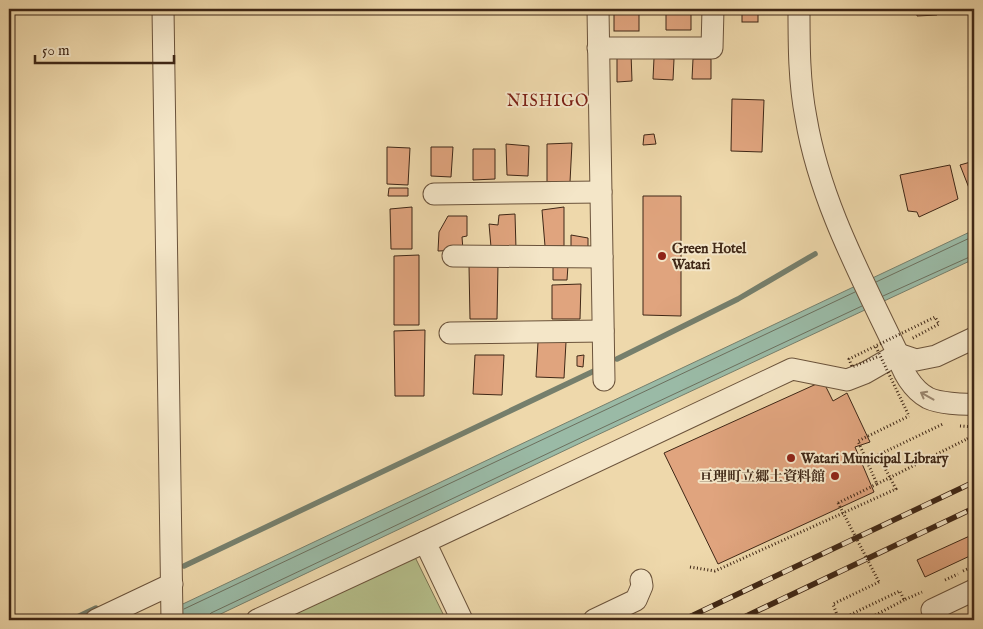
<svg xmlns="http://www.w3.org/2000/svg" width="983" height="629" font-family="'IM FELL English','Noto Serif JP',serif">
	<rect width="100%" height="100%" fill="#eed8ab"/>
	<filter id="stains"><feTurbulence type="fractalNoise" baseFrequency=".004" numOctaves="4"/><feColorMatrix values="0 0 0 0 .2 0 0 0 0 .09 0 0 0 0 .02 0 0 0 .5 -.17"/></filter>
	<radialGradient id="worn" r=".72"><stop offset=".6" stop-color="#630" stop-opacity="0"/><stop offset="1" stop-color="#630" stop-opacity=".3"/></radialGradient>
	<polygon fill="#b5bf8b" stroke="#7a7350" points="413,553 446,620 269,620"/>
	<polygon fill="#9abaa6" stroke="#767f6c" points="974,230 974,259 593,437 208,620 149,620"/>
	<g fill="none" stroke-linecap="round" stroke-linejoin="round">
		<g stroke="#6c705e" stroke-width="1">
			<polyline points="876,282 974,236"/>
			<polyline points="883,296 974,255"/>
			<polyline points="184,609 855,292"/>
			<polyline points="207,620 208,616 211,613 591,433 862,306"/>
		</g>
		<g stroke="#767f6c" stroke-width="5.5">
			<polyline points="617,359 738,299 815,254"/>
			<polyline points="184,566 594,371"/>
			<polyline points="71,620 96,608"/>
		</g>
	</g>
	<g fill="#e0a47e" stroke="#3f2716">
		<rect x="742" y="9" width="16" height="13"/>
		<polygon points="835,9 853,9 853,12 835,11"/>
		<polygon points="917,9 937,9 937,15 917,16"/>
		<polygon points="691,11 691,30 666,30 666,12"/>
		<rect x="614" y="13" width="25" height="18"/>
		<polygon points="631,53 632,81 617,82 617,54"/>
		<polygon points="654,58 674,59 673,80 653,79"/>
		<polygon points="693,59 711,59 711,79 692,79"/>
		<polygon points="732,99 764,100 762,152 731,151"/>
		<polygon points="654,134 656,144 643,145 644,135"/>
		<polygon points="572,143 570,182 547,182 547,144"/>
		<polygon points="506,144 529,146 528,176 507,175"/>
		<polygon points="387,147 410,148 408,185 387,184"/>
		<polygon points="431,147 453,147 451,177 431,176"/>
		<polygon points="473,149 495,149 495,179 473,180"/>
		<polygon points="974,161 974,187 969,188 960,165"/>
		<polygon points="950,165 958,199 919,217 917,212 908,211 900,175"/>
		<polygon points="389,188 408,188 408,196 388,196"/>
		<polygon points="643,196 681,196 681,316 643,315"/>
		<polygon points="412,207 412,249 391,249 390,209"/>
		<polygon points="564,207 564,246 545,246 542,210"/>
		<polygon points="515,214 516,249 491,247 489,224 498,225 499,215"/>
		<polygon points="448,216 467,216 467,236 462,237 463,250 438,251 439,232"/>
		<polygon points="571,235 588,238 588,247 571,248"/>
		<polygon points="419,255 419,325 394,325 394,256"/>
		<polygon points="498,264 497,319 470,319 469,266"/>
		<polygon points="553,265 568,265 567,280 553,280"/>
		<polygon points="581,284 580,319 552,319 552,285"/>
		<polygon points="425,330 424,396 395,396 394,331"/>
		<polygon points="538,342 566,342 564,378 536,377"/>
		<polygon points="475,355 504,355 502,395 473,394"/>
		<polygon points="584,355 583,367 577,366 577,356"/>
		<polygon points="823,381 833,401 847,393 870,442 855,447 874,492 718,564 664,453"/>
		<polygon points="974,534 974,554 925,577 917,560"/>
	</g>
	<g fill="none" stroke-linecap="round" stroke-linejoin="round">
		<defs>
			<g id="minor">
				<polyline points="163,9 172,620"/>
				<polyline points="598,9 604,380"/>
				<path d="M799 9C799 45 799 82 806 118 820 202 862 278 898 354 901 371 913 390 928 398 938 403 963 405 974 404"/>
				<polyline points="598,48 712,48 713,9"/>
				<polyline points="434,194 601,192"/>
				<polyline points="453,256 602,257"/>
				<polyline points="450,333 603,331"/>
				<polyline points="96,620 172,584"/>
				<polyline points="257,620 425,542"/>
				<polyline points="462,620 425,542 792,369 847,380 865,373 898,354 916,360 936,356 974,338"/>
				<polyline points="594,620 636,600 642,586 641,580"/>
				<polyline points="937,620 932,610 974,590"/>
			</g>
		</defs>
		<use href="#minor" stroke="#6b533b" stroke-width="23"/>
		<g stroke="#3f2716" stroke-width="3" stroke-dasharray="1 2.5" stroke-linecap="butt">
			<polyline points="960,426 974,427"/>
			<polyline points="967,439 974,435"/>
			<polyline points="838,503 877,484 858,441 909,416"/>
			<polyline points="690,567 715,571 896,489 878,455 943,424"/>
			<polyline points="963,571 974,566"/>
			<polyline points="945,580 958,574"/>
			<polyline points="879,582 833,604 839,620 900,591 904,600 922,592"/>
			<polyline points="866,620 904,600"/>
		</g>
		<use href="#minor" stroke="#f4e6c8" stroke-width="21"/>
		<defs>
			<g id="rail">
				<polyline points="683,620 974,482"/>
				<polyline points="738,620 974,508"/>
			</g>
		</defs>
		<use href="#rail" stroke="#3f2716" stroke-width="5.5"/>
		<use href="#rail" stroke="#f4e6c8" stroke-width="4" stroke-dasharray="11" stroke-linecap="butt"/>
		<g stroke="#3f2716" stroke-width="3" stroke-dasharray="1 2.5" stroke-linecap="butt">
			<polyline points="876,347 909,416"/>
			<polyline points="877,357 852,367 849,359 935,317 939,324 911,339"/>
			<polyline points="877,484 967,439"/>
			<polyline points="838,503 879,582"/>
		</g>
	</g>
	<defs><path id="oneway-shaft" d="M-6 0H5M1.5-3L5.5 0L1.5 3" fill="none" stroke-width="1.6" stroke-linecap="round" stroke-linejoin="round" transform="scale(1.25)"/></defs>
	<use stroke="#9a866f" href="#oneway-shaft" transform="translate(927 396) rotate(-151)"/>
	<g fill="#8f2418" stroke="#f4e6c8" stroke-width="2">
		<circle cx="662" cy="256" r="5"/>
		<circle cx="791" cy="458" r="5"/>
		<circle cx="835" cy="476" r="5"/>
	</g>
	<g text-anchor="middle" stroke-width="4" stroke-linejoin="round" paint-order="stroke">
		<g font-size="14" font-weight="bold" fill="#3f2716" stroke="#f4e6c8" text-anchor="start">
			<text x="672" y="253">Green Hotel<tspan x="672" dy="16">Watari</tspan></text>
			<text x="801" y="463">Watari Municipal Library</text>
			<text x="825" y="481" text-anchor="end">亘理町立郷土資料館</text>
		</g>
		<g font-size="16" letter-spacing="1" fill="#7a1f14" stroke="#f4e6c8">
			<text x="548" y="106">NISHIGO</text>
		</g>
	</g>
	<rect width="983" height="629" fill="none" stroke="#eed8ab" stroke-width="30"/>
	<rect x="10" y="10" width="963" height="609" fill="none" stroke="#3f2716" stroke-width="2.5"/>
	<rect x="15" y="15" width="953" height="599" fill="none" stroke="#3f2716"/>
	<path d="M35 55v8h139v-8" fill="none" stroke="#3f2716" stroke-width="2.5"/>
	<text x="42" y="55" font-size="15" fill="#3f2716" stroke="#f4e6c8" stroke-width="4" paint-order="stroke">50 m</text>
	<rect width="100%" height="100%" filter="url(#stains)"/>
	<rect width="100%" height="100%" fill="url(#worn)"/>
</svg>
